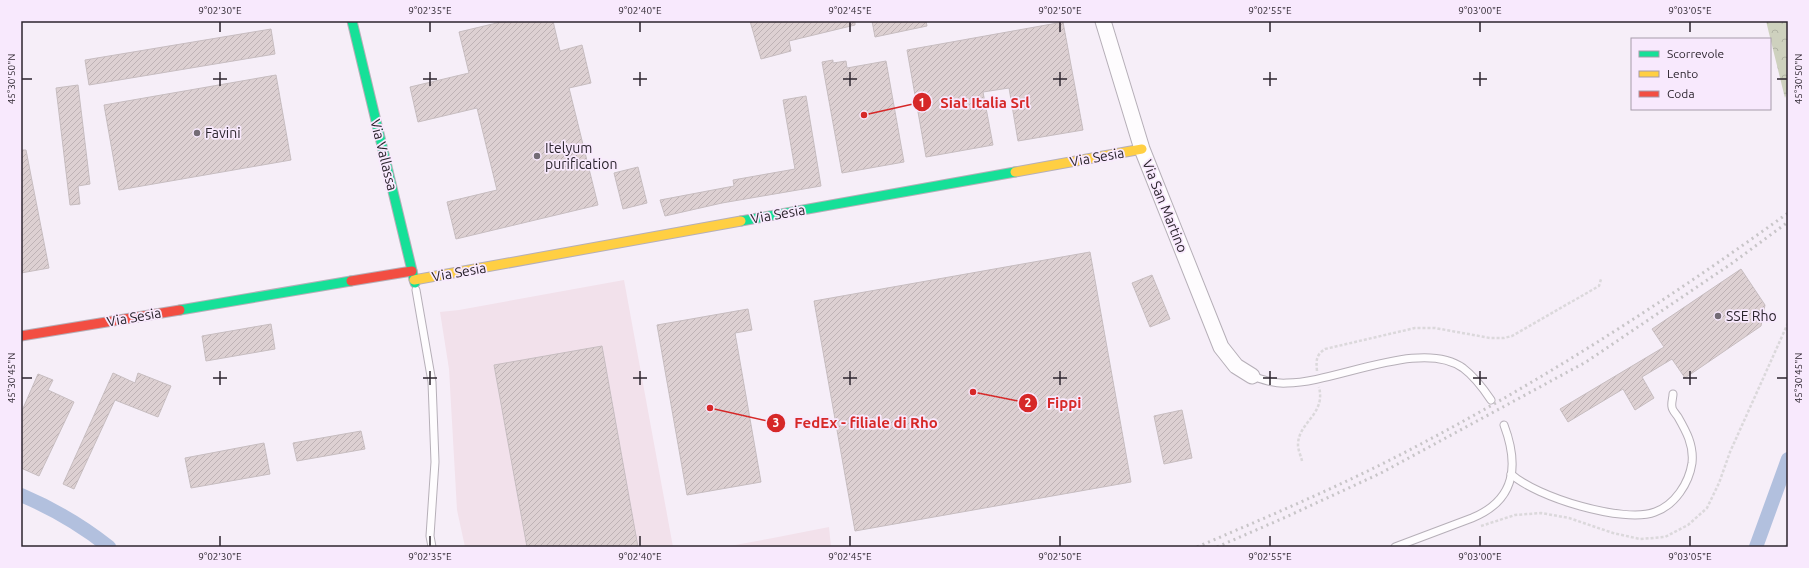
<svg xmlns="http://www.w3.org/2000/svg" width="1809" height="568" font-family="Ubuntu,sans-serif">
	<defs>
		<pattern id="forest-crowns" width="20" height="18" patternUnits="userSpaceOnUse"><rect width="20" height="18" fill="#ced1be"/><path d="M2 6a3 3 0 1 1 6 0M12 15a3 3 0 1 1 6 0" fill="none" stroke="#b1b3a4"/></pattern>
		<pattern id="building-hatch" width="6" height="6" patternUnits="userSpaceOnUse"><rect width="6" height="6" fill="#ddd0d2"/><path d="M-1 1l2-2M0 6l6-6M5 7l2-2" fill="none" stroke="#beb2b5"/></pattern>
	</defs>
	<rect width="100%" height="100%" fill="#f6eef8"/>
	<g fill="#f2e1eb">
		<polygon points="624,280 673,547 465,547 457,510 449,369 440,312 459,310"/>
		<polygon points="829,527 831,547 724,547 773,538"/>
	</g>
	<polygon fill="url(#forest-crowns)" points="1766,21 1788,21 1788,90 1785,98"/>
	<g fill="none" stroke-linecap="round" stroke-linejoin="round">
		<g stroke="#b2c0de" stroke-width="14">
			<path d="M21 495C54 509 80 524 109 547"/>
			<polyline points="1756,547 1788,459"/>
		</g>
	</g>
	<g fill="url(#building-hatch)" stroke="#c7bdc0">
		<polygon points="505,21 553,21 560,51 582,45 591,83 569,88 598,205 456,239 447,202 497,190 477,108 418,122 410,87 469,73 459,32"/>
		<polygon points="750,21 855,21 855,25 789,41 791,51 761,59"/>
		<polygon points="872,21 926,21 927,26 875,37"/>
		<polygon points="1063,22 1083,130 1018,141 1009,88 983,92 993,145 926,157 907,50"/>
		<polygon points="271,29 275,54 89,85 85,60"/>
		<polygon points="833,60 833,63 846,61 847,68 886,61 904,162 842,173 822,62"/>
		<polygon points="276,75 291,160 119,190 104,105"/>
		<polygon points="78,85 90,184 78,186 80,204 70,205 56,88"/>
		<polygon points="806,96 821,186 722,203 665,216 660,200 734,186 733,180 795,169 783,100"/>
		<polygon points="21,150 26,150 49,268 21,273"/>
		<polygon points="638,167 647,203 623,209 614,173"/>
		<polygon points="1090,252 1131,482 855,531 814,301"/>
		<polygon points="1741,269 1765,305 1761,326 1685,378 1672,359 1642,377 1654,398 1635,410 1623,389 1568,422 1560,409 1664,347 1652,329"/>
		<polygon points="1152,275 1170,319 1150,327 1132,283"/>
		<polygon points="748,309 752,330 735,333 761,482 687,495 657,325"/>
		<polygon points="271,324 275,349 206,361 202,336"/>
		<polygon points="602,346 638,547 527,547 494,365"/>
		<polygon points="113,373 135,383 138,373 171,386 158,417 115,400 74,489 63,484"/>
		<polygon points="38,374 53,380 48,390 74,402 39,476 21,468 21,413"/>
		<polygon points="1182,410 1192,458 1164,464 1154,416"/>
		<polygon points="361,431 365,449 297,461 293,443"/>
		<polygon points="264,443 270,474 191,488 185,458"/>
	</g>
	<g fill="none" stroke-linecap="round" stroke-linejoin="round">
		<defs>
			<g id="lane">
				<polyline points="416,290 432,382 435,462 430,536 432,547"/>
				<path d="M1252 376C1264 380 1275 384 1287 383 1336 383 1421 338 1463 368 1475 377 1483 388 1491 400"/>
				<path d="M1511 474C1536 497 1624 524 1655 512 1675 505 1689 483 1692 463 1694 445 1686 431 1678 417 1676 414 1672 410 1672 407 1671 403 1673 398 1673 394"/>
				<path d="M1395 547 1472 518C1516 500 1519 465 1504 425"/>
			</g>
			<polyline id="street" points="1103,21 1142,149 1221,347 1236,366 1252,376"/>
			<g id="fast">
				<polyline points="352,21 415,283"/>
				<polyline points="741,221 1015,172"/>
				<polyline points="180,310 351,281"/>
			</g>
			<g id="slow">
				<polyline points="1015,172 1142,149"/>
				<polyline points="414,280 741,221"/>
			</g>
			<g id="jam">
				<polyline points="351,281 412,271"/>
				<polyline points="21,336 180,310"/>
			</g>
		</defs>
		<use href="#lane" stroke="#b6afb8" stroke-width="9"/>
		<use href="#street" stroke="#b6afb8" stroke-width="17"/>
		<use href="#fast" stroke="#b6afb8" stroke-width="11"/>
		<use href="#slow" stroke="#b6afb8" stroke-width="11"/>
		<use href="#jam" stroke="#b6afb8" stroke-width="11"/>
		<g stroke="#dbd8db" stroke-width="2.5" stroke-dasharray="3 2" stroke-linecap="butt">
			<path d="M1317 371C1316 360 1316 355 1325 349L1415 328H1435L1490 338H1504L1512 336 1599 286 1601 279"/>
			<path d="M1302 461C1301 456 1298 450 1298 445 1298 422 1326 415 1319 387"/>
			<polyline points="1481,526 1515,515 1541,513 1569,518 1613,533 1640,539 1665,537 1688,525 1707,508 1719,483 1730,452 1788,323"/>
			<polyline points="1786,547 1788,542"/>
		</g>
		<use href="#lane" stroke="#fefcfe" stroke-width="7"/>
		<use href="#street" stroke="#fefcfe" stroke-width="15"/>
		<use href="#fast" stroke="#16e098" stroke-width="9"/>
		<use href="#slow" stroke="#ffcf43" stroke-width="9"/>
		<use href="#jam" stroke="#f24e42" stroke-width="9"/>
		<g stroke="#c8c5c8" stroke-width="3" stroke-dasharray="2 4" stroke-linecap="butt">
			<path d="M1197 547C1258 521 1319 495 1378 466 1522 394 1658 307 1788 213"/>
			<polyline points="1217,547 1286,517 1381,473 1586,362 1731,264 1788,222"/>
		</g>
	</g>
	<path fill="none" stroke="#2c252e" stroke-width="1.5" d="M220 22V32M430 22V32M640 22V32M850 22V32M1060 22V32M1270 22V32M1480 22V32M1690 22V32M220 72V86M430 72V86M640 72V86M850 72V86M1060 72V86M1270 72V86M1480 72V86M22 79H32M213 79H227M423 79H437M633 79H647M843 79H857M1053 79H1067M1263 79H1277M1473 79H1487M1777 79H1787M220 371V385M430 371V385M640 371V385M850 371V385M1060 371V385M1270 371V385M1480 371V385M1690 371V385M22 378H32M213 378H227M423 378H437M633 378H647M843 378H857M1053 378H1067M1263 378H1277M1473 378H1487M1683 378H1697M1777 378H1787M220 536V546M430 536V546M640 536V546M850 536V546M1060 536V546M1270 536V546M1480 536V546M1690 536V546"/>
	<g fill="#736b75" stroke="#f8e9fd" stroke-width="1.5">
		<circle cx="197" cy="133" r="4"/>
		<circle cx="537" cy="156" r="4"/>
		<circle cx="1718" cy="316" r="4"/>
	</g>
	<g text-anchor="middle" stroke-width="3.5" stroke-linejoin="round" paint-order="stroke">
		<g font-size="14" fill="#2c252e" stroke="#f8e9fd" text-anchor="start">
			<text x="205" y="138">Favini</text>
			<text x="545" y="153">Itelyum<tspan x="545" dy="16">purification</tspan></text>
			<text x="1726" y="321">SSE Rho</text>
		</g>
		<g font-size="14" fill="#2c252e" stroke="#f8e9fd">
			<text transform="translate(384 155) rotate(76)" y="5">Via Vallassa</text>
			<text transform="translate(1097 157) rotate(-10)" y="5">Via Sesia</text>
			<text transform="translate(1165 206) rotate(68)" y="5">Via San Martino</text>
			<text transform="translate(778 214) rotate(-10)" y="5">Via Sesia</text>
			<text transform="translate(459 272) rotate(-10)" y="5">Via Sesia</text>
			<text transform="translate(134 317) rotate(-10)" y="5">Via Sesia</text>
		</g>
	</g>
	<path fill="none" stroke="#d62828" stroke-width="1.5" d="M864 115L922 102M973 392L1028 403M710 408L776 423"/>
	<g fill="#d62828" stroke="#f8e9fd" stroke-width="1.5">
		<circle cx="864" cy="115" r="4"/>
		<circle cx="973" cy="392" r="4"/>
		<circle cx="710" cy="408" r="4"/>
		<circle cx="922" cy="102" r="10"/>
		<circle cx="1028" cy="403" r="10"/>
		<circle cx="776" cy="423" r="10"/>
	</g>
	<g font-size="12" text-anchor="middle" font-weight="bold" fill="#fff">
		<text x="922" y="107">1</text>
		<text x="1028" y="407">2</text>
		<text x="776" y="427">3</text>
	</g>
	<g font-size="15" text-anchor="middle" font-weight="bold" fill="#d62828" stroke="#f8e9fd" stroke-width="3.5" stroke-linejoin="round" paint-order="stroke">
		<text x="985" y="108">Siat Italia Srl</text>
		<text x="1064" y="408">Fippi</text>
		<text x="866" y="428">FedEx - filiale di Rho</text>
	</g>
	<rect width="1809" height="568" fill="none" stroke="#f8e9fd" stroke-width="44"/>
	<rect x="1631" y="38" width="140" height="72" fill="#f8e9fd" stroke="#a69baa"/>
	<rect x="1639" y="51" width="20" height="6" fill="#16e098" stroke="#a69baa"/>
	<text x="1667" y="58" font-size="12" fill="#2c252e">Scorrevole</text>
	<rect x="1639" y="71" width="20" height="6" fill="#ffcf43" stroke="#a69baa"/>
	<text x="1667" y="78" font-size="12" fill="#2c252e">Lento</text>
	<rect x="1639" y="91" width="20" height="6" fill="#f24e42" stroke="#a69baa"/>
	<text x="1667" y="98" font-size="12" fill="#2c252e">Coda</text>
	<rect x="22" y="22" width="1765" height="524" fill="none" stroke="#2c252e" stroke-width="1.5"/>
	<g font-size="10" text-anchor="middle" fill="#2c252e">
		<text x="220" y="14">9°02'30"E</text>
		<text x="430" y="14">9°02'35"E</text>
		<text x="640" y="14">9°02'40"E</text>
		<text x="850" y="14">9°02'45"E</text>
		<text x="1060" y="14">9°02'50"E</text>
		<text x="1270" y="14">9°02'55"E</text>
		<text x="1480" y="14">9°03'00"E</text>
		<text x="1690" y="14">9°03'05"E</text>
		<text transform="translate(11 79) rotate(-90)" y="4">45°30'50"N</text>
		<text transform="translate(1798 79) rotate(-90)" y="4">45°30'50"N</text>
		<text transform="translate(11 378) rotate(-90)" y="4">45°30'45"N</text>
		<text transform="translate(1798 378) rotate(-90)" y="4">45°30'45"N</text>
		<text x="220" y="560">9°02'30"E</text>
		<text x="430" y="560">9°02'35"E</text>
		<text x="640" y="560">9°02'40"E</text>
		<text x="850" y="560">9°02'45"E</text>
		<text x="1060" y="560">9°02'50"E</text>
		<text x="1270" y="560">9°02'55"E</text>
		<text x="1480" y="560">9°03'00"E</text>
		<text x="1690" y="560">9°03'05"E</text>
	</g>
</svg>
